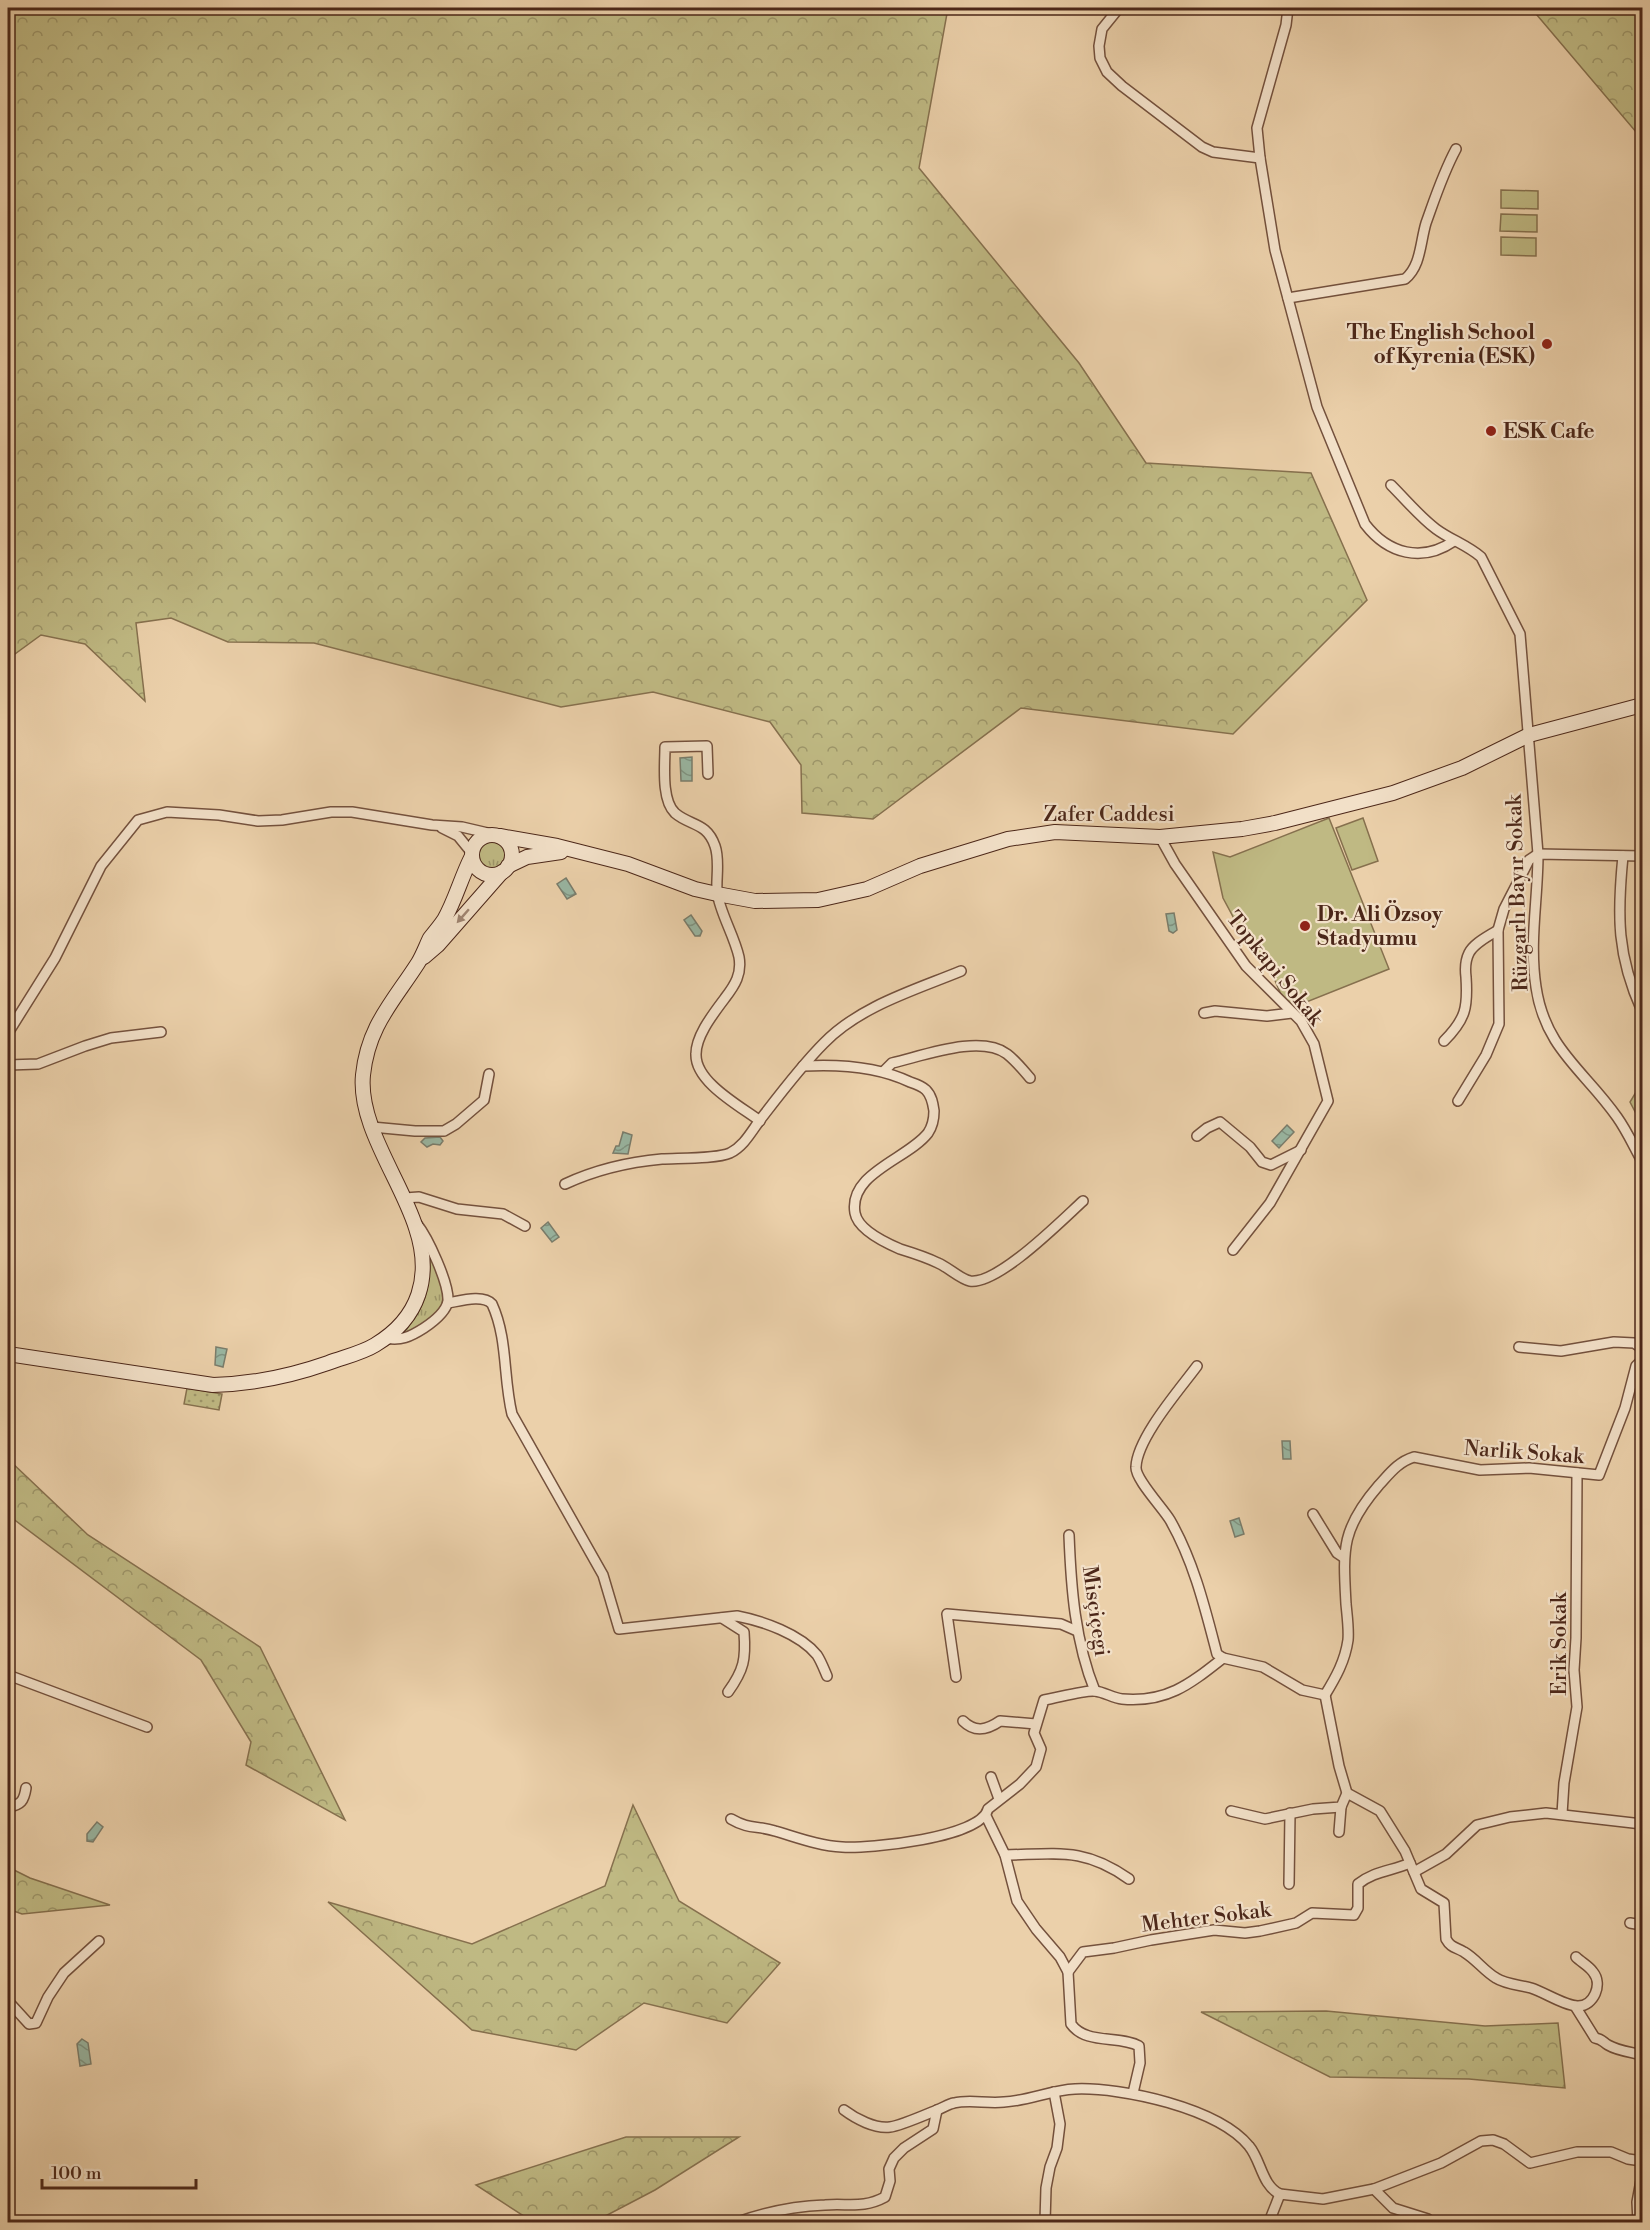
<svg xmlns="http://www.w3.org/2000/svg" width="1650" height="2230" font-family="'Libre Bodoni',serif">
	<defs>
		<pattern id="grass-tufts" width="24" height="20" patternUnits="userSpaceOnUse" patternTransform="scale(1.5)"><rect width="24" height="20" fill="#bfb983"/><path d="M3 7l-1-3M5 7V3M7 7l1-3M15 17l-1-3M17 17v-4M19 17l1-3" fill="none" stroke="#9d966a"/></pattern>
		<pattern id="forest-crowns" width="20" height="18" patternUnits="userSpaceOnUse" patternTransform="scale(1.5)"><rect width="20" height="18" fill="#bfb983"/><path d="M2 6a3 3 0 1 1 6 0M12 15a3 3 0 1 1 6 0" fill="none" stroke="#9d966a"/></pattern>
		<pattern id="park-dots" width="8" height="8" patternUnits="userSpaceOnUse" patternTransform="scale(1.5)"><rect width="8" height="8" fill="#bfb983"/><path d="M2 2h.1M6 6h.1" fill="none" stroke="#9d966a" stroke-width="1.8" stroke-linecap="round"/></pattern>
		<pattern id="water-waves" width="16" height="10" patternUnits="userSpaceOnUse" patternTransform="scale(1.5)"><rect width="16" height="10" fill="#99b7a3"/><path d="M0 5q4-4 8 0t8 0" fill="none" stroke="#7f9584"/></pattern>
	</defs>
	<rect width="100%" height="100%" fill="#ebd0aa"/>
	<filter id="stains"><feTurbulence type="fractalNoise" baseFrequency=".00333" numOctaves="4"/><feColorMatrix values="0 0 0 0 .2 0 0 0 0 .09 0 0 0 0 .02 0 0 0 .5 -.17"/></filter>
	<radialGradient id="worn" r=".72"><stop offset=".6" stop-color="#630" stop-opacity="0"/><stop offset="1" stop-color="#630" stop-opacity=".3"/></radialGradient>
	<g fill="url(#grass-tufts)" stroke="#86704e" stroke-width="1.5">
		<circle cx="492" cy="854" r="16"/>
		<polygon points="1642,1082 1642,1125 1630,1102"/>
		<path d="M429 1253C450 1300 452 1317 399 1336 424 1313 432 1286 429 1253Z"/>
	</g>
	<g fill="url(#forest-crowns)" stroke="#86704e" stroke-width="1.5">
		<polygon points="8,8 948,8 919,168 1079,363 1146,463 1311,473 1367,600 1233,734 1021,708 873,819 802,813 801,765 770,722 653,692 561,707 314,643 228,642 171,618 136,623 145,701 85,644 41,635 8,659"/>
		<polygon points="1531,8 1642,8 1642,139"/>
		<polygon points="8,1459 88,1535 260,1647 345,1820 246,1765 251,1742 201,1660 8,1515"/>
		<polygon points="633,1805 679,1901 780,1963 727,2023 644,2003 576,2050 472,2030 328,1902 472,1944 605,1886"/>
		<polygon points="8,1867 30,1878 110,1905 22,1914 8,1909"/>
		<polygon points="1326,2011 1485,2026 1558,2023 1565,2088 1469,2079 1330,2077 1201,2012"/>
		<polygon points="626,2137 739,2137 655,2190 594,2222 533,2222 476,2185"/>
	</g>
	<polygon fill="url(#park-dots)" stroke="#86704e" stroke-width="1.5" points="187,1388 222,1394 219,1410 184,1404"/>
	<g fill="#bfb983" stroke="#86704e" stroke-width="1.5">
		<polygon points="1501,190 1538,191 1538,209 1501,208"/>
		<polygon points="1501,214 1537,215 1537,232 1500,231"/>
		<polygon points="1501,237 1536,238 1536,256 1501,255"/>
		<polygon points="1329,818 1389,969 1294,1007 1284,1002 1267,961 1261,960 1253,954 1223,898 1213,852 1230,857"/>
		<polygon points="1363,818 1378,861 1352,870 1336,828"/>
	</g>
	<g fill="url(#water-waves)" stroke="#7a7d6c" stroke-width="1.5">
		<polygon points="692,757 692,781 681,781 680,758"/>
		<polygon points="566,878 576,894 567,899 557,884"/>
		<polygon points="1174,913 1177,930 1173,933 1169,931 1166,914"/>
		<polygon points="691,915 702,931 700,936 695,936 684,920"/>
		<polygon points="1287,1125 1294,1132 1279,1148 1272,1141"/>
		<polygon points="623,1132 632,1135 628,1154 613,1153 616,1146 619,1146"/>
		<polygon points="440,1137 443,1141 440,1145 433,1144 427,1147 421,1142 425,1138"/>
		<polygon points="548,1222 559,1237 552,1242 541,1228"/>
		<polygon points="216,1347 227,1349 223,1367 215,1365"/>
		<polygon points="1282,1441 1290,1441 1291,1459 1283,1459"/>
		<polygon points="1239,1518 1244,1534 1235,1537 1230,1521"/>
		<polygon points="97,1822 103,1827 93,1842 87,1841 87,1834"/>
		<polygon points="82,2039 88,2043 91,2064 80,2066 77,2044"/>
	</g>
	<g fill="none" stroke-linecap="round" stroke-linejoin="round">
		<defs>
			<g id="street">
				<polyline points="1119,8 1102,29 1099,46 1100,58 1107,72 1122,86 1202,147 1213,152 1260,158"/>
				<path d="M1288 8 1286 25 1257 128 1260 158 1275 250 1317 407 1365 524C1388 554 1422 563 1454 541"/>
				<path d="M1288 298 1405 279C1421 266 1420 243 1426 223 1435 198 1443 173 1456 149"/>
				<path d="M1391 485C1406 500 1420 517 1436 529 1451 540 1467 545 1481 557L1520 634 1538 854C1538 899 1529 942 1536 987 1545 1049 1585 1071 1617 1117 1627 1131 1634 1147 1642 1161"/>
				<path d="M708 774 707 746 665 747C665 764 661 800 675 813 690 826 707 822 715 846 720 860 716 877 717 892 720 913 734 935 739 957 742 974 735 985 725 998 714 1013 696 1035 696 1054 695 1082 740 1106 760 1121"/>
				<polyline points="442,828 458,836 471,852"/>
				<polyline points="1160,837 1175,864 1246,966 1301,1021 1314,1044 1328,1101 1270,1203 1233,1250"/>
				<path d="M1623 856C1617 916 1617 956 1642 1011"/>
				<polyline points="1204,1013 1215,1011 1267,1016 1292,1013"/>
				<polyline points="8,1033 55,958 101,866 138,820 167,812 219,815 258,821 282,820 331,812 352,812 432,825 462,827 492,834"/>
				<path d="M1444 1041C1466 1019 1468 1007 1466 977 1465 969 1465 961 1469 953 1474 943 1489 936 1498 930"/>
				<polyline points="8,1065 38,1064 85,1046 111,1038 161,1032"/>
				<path d="M803 1066C839 1064 877 1066 910 1082 916 1084 922 1086 926 1090 932 1096 933 1104 934 1111 934 1119 932 1127 928 1133 908 1159 848 1173 855 1213 858 1230 886 1243 900 1249 913 1253 926 1257 938 1263 948 1267 960 1279 970 1281 998 1285 1062 1220 1083 1201"/>
				<path d="M884 1071 892 1063C923 1056 980 1034 1007 1054 1016 1061 1023 1070 1030 1078"/>
				<polyline points="1458,1101 1486,1055 1499,1024 1498,930 1504,909 1523,872 1529,860 1538,854 1642,856"/>
				<polyline points="372,1127 415,1131 444,1131 456,1124 484,1100 489,1074"/>
				<polyline points="1197,1136 1207,1128 1220,1122 1250,1147 1262,1162 1271,1165 1301,1150"/>
				<path d="M565 1184C595 1170 629 1162 662 1159 678 1158 717 1159 730 1153 744 1146 751 1132 760 1120 780 1094 801 1066 824 1043 860 1006 915 990 961 971"/>
				<polyline points="405,1198 419,1197 457,1209 503,1214 525,1226"/>
				<path d="M448 1303C460 1301 483 1294 492 1304 508 1339 503 1377 512 1414L603 1575 619 1629 737 1616C763 1621 800 1634 817 1655 821 1661 824 1669 827 1676"/>
				<path d="M385 1338C401 1341 410 1337 424 1328 433 1322 446 1312 448 1301 449 1283 428 1238 417 1224"/>
				<polyline points="1519,1347 1561,1351 1614,1342 1634,1343 1640,1347 1642,1354"/>
				<path d="M1197 1366C1180 1389 1137 1438 1136 1467 1135 1479 1163 1508 1170 1520 1194 1562 1205 1608 1217 1654L1223 1658"/>
				<polyline points="1313,1514 1337,1553 1343,1557"/>
				<path d="M1069 1535C1071 1587 1075 1642 1095 1691"/>
				<path d="M722 1618 744 1632C746 1659 744 1670 728 1692"/>
				<polyline points="8,1675 147,1727"/>
				<polyline points="956,1677 947,1614 1061,1624 1077,1631"/>
				<path d="M1325 1695C1336 1677 1345 1661 1348 1640 1349 1629 1347 1615 1346 1604 1343 1549 1341 1529 1379 1485 1390 1473 1398 1462 1414 1457L1480 1470 1529 1468 1599 1475 1625 1408 1636 1366 1642 1360"/>
				<path d="M1325 1695 1339 1766 1347 1793 1380 1811 1405 1851 1421 1889 1444 1903 1446 1939C1451 1948 1456 1947 1464 1952 1476 1959 1484 1971 1496 1978 1505 1984 1520 1985 1531 1988 1544 1992 1565 2006 1578 2006 1594 2006 1603 1984 1593 1972 1589 1966 1581 1962 1576 1957"/>
				<path d="M963 1721C975 1733 987 1730 1000 1721L1036 1724"/>
				<polyline points="991,1777 999,1799"/>
				<path d="M8 1807C21 1805 24 1801 26 1788"/>
				<polyline points="1231,1811 1265,1819 1313,1809 1341,1807 1347,1793"/>
				<polyline points="1562,1814 1564,1783 1577,1707 1574,1670 1576,1638 1577,1473"/>
				<path d="M986 1816 1005 1855 1017 1901 1036 1929 1060 1957 1068 1972 1071 2024C1086 2045 1119 2035 1139 2046L1140 2063 1133 2093"/>
				<path d="M731 1819C750 1830 756 1825 775 1831 796 1837 819 1846 842 1847 868 1849 981 1838 988 1809L1020 1784 1036 1767 1041 1749 1034 1733 1044 1700C1057 1698 1084 1690 1095 1691 1104 1692 1113 1698 1122 1699 1167 1703 1190 1684 1223 1658L1263 1667 1302 1690 1325 1695"/>
				<polyline points="1339,1832 1341,1807"/>
				<path d="M1005 1855C1057 1854 1084 1847 1129 1879"/>
				<polyline points="1414,1872 1446,1854 1477,1825 1510,1817 1546,1813 1642,1824"/>
				<polyline points="1289,1884 1290,1813"/>
				<polyline points="1630,1923 1642,1925"/>
				<path d="M1068 1972 1083 1952 1114 1948 1151 1940 1214 1930 1245 1933 1260 1931 1296 1923 1312 1913 1354 1915 1358 1908V1884C1374 1871 1392 1871 1410 1863"/>
				<polyline points="8,2001 29,2024 36,2023 48,1997 64,1973 99,1941"/>
				<path d="M1575 2006 1595 2038C1602 2039 1603 2042 1608 2045 1618 2051 1631 2052 1642 2055"/>
				<path d="M844 2110C856 2119 875 2129 890 2127 900 2126 927 2114 937 2110 943 2108 948 2104 954 2103 970 2099 987 2104 1004 2102 1028 2101 1051 2090 1075 2089 1122 2087 1218 2108 1249 2146 1261 2160 1262 2186 1280 2194L1323 2199 1374 2189 1441 2163 1481 2141 1493 2140 1504 2144 1530 2163 1577 2152H1611L1628 2159 1642 2161"/>
				<polyline points="1374,2189 1393,2208 1428,2219 1430,2222"/>
				<path d="M738 2222C766 2212 795 2206 825 2205 848 2203 863 2209 885 2197L890 2181 889 2169 894 2158 904 2148 933 2129 937 2110"/>
				<polyline points="1045,2222 1046,2188 1050,2167 1057,2148 1060,2124 1054,2092"/>
				<polyline points="1269,2222 1280,2194"/>
				<polyline points="1638,2222 1637,2202 1642,2175"/>
			</g>
			<g id="secondary">
				<circle cx="492" cy="855" r="20"/>
				<polyline points="500,836 557,846 628,864 695,889 717,894 755,901 818,900 867,889 920,866 1008,839 1055,832 1160,837 1242,829 1275,823 1393,793 1462,768 1529,735 1642,705"/>
				<polyline points="508,866 527,857 561,852"/>
				<polyline points="424,957 438,945 502,872"/>
				<path d="M8 1354 213 1385C253 1384 291 1376 328 1363 344 1357 362 1353 375 1345 420 1318 432 1276 416 1228 401 1180 358 1125 363 1075 368 1026 393 1002 418 963 423 955 426 946 430 938 435 932 440 926 444 920 455 901 461 878 471 858"/>
			</g>
		</defs>
		<use href="#street" stroke="#74513d" stroke-width="12"/>
		<use href="#secondary" stroke="#4c2719" stroke-width="16"/>
		<use href="#street" stroke="#f2e0c8" stroke-width="9"/>
		<use href="#secondary" stroke="#f2e0c8" stroke-width="14"/>
	</g>
	<defs><path id="oneway-solid" d="M-6-.8H1V-3.2L6.5 0L1 3.2V.8H-6Z" transform="scale(1.5)"/></defs>
	<use fill="#9f8470" href="#oneway-solid" transform="translate(463 916) rotate(131)"/>
	<g fill="#8f2418" stroke="#f2e0c8" stroke-width="2">
		<circle cx="1547" cy="344" r="6"/>
		<circle cx="1491" cy="431" r="6"/>
		<circle cx="1305" cy="926" r="6"/>
	</g>
	<g text-anchor="middle" stroke-width="4.5" stroke-linejoin="round" paint-order="stroke">
		<g font-size="21" font-weight="bold" fill="#4c2719" stroke="#f2e0c8" text-anchor="start">
			<text x="1535" y="339" text-anchor="end">The English School<tspan x="1535" dy="24">of Kyrenia (ESK)</tspan></text>
			<text x="1503" y="438">ESK Cafe</text>
			<text x="1317" y="921">Dr. Ali Özsoy<tspan x="1317" dy="24">Stadyumu</tspan></text>
		</g>
		<g font-size="21" fill="#4c2719" stroke="#f2e0c8">
			<text x="1109" y="821">Zafer Caddesi</text>
			<text transform="translate(1517 893) rotate(-92)" y="7">Rüzgarlı Bayır Sokak</text>
			<text transform="translate(1275 968) rotate(51)" y="7">Topkapi Sokak</text>
			<text transform="translate(1524 1452) rotate(4)" y="7">Narlik Sokak</text>
			<text transform="translate(1096 1611) rotate(82)" y="7">Misçiçegi</text>
			<text transform="translate(1559 1644) rotate(-90)" y="7">Erik Sokak</text>
			<text transform="translate(1206 1917) rotate(-7)" y="7">Mehter Sokak</text>
		</g>
	</g>
	<rect width="1650" height="2230" fill="none" stroke="#ebd0aa" stroke-width="30"/>
	<rect x="9" y="9" width="1632" height="2212" fill="none" stroke="#4c2719" stroke-width="3"/>
	<rect x="15" y="15" width="1620" height="2200" fill="none" stroke="#4c2719" stroke-width="1.5"/>
	<path d="M42 2179v9h154v-9" fill="none" stroke="#4c2719" stroke-width="3"/>
	<text x="51" y="2179" font-size="18" fill="#4c2719" stroke="#f2e0c8" stroke-width="4.5" paint-order="stroke">100 m</text>
	<rect width="100%" height="100%" filter="url(#stains)"/>
	<rect width="100%" height="100%" fill="url(#worn)"/>
</svg>
